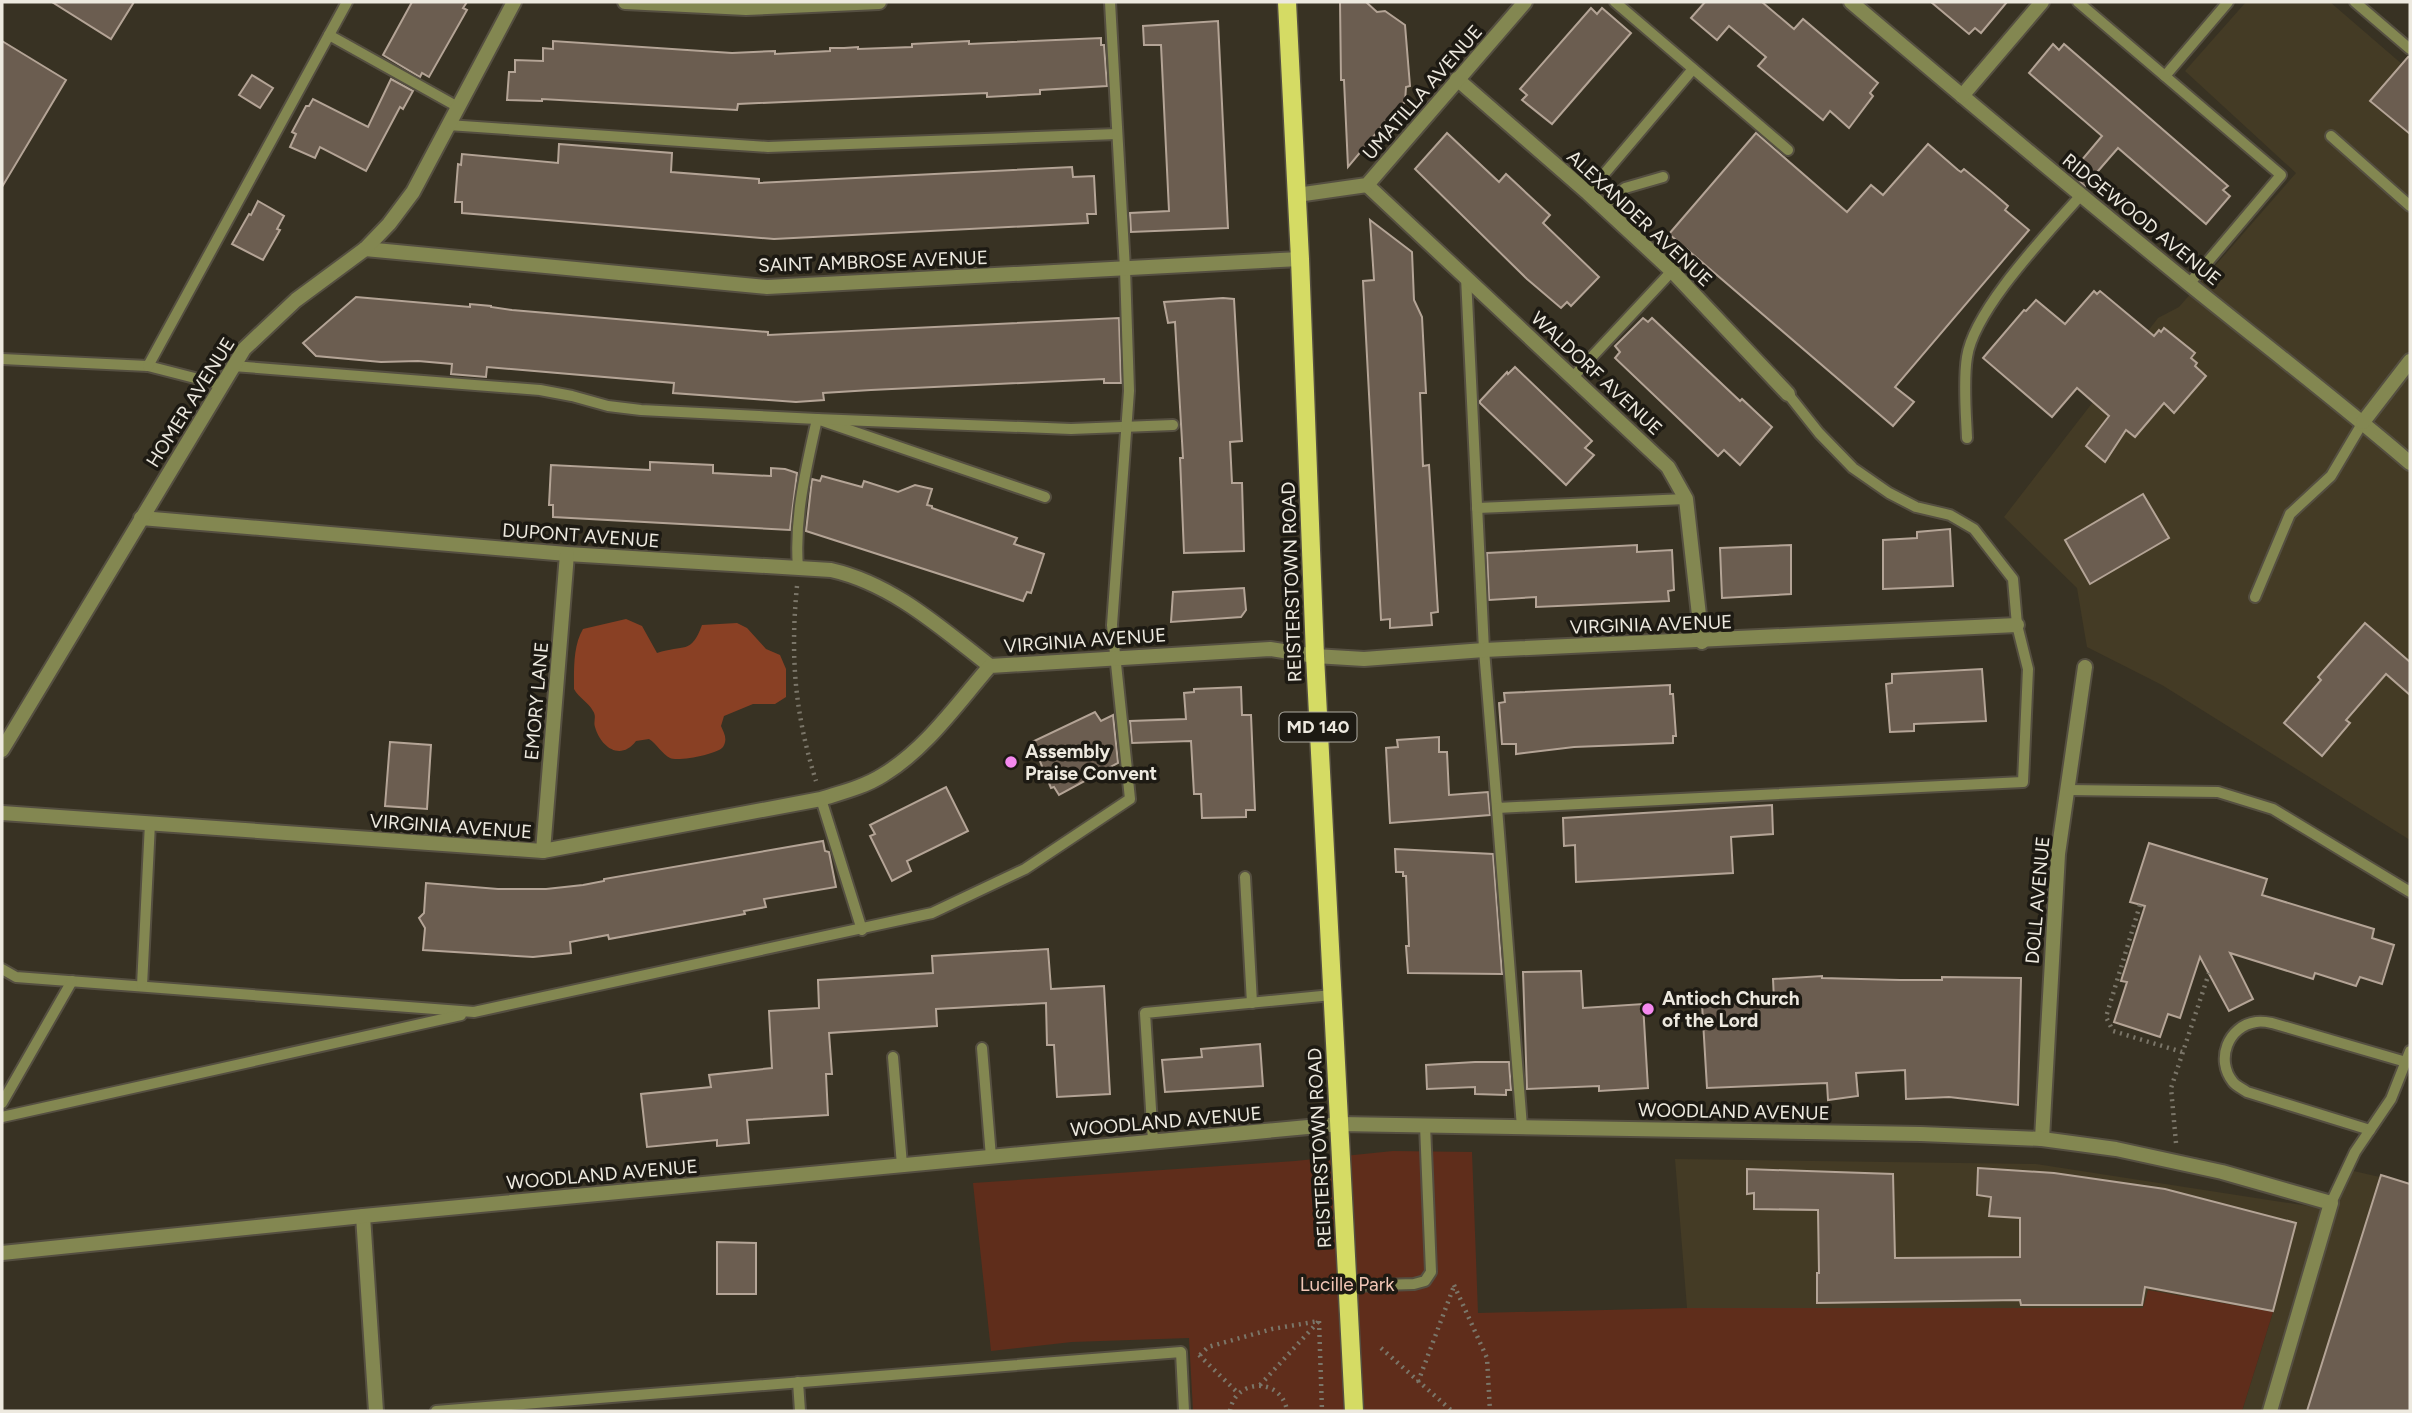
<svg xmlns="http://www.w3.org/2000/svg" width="2412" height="1413" font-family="Figtree,sans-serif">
	<rect width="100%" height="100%" fill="#383223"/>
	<g fill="#443b25">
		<polygon points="2246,2 2330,2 2410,71 2410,840 2162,685 2087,647 2077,588 2004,517 2158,318 2179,307 2296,173 2185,71"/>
		<polygon points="1675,1159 2036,1164 2334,1210 2345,1169 2410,1184 2410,1411 2242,1411 2273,1312 2148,1290 2143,1308 1687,1308"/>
	</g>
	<polygon fill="#5f2d1b" points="1393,1151 1472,1152 1478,1313 1687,1308 2143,1308 2148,1290 2273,1312 2242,1411 1193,1411 1189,1338 1072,1342 991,1351 973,1183 1295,1161"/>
	<path fill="#894024" d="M626 619 642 626 657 653C684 644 691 655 702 625L737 623 747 628 766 649 780 655 786 669V697L775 704H753L724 716 721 726C724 733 728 739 723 747 718 754 678 762 670 758 662 754 657 744 649 739L636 741C621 761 601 748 595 727 593 721 597 717 593 711 588 702 579 698 574 689 574 669 573 646 583 629Z"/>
	<g fill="#6b5d50" stroke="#b4a496" stroke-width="2">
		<polygon points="52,2 134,2 111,39"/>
		<polygon points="412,2 467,2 463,8 467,10 429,77 422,73 420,77 383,55"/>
		<polygon points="1340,2 1366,2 1377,12 1385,11 1405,25 1410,86 1406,87 1405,102 1389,118 1348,167 1344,80 1341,80"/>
		<polygon points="1705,2 1762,2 1794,29 1803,19 1878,83 1870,93 1873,96 1849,128 1830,111 1823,120 1758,66 1766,57 1729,26 1717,40 1691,18"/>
		<polygon points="1931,2 2007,2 1981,33 1975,28 1969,34"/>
		<polygon points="1591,8 1597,14 1602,8 1631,33 1552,124 1522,100 1527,95 1520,89"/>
		<polygon points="1218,21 1228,228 1131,232 1130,213 1169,211 1161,45 1144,45 1143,26"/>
		<polygon points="1101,38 1101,45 1104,45 1107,86 1040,90 1040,94 987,97 987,93 738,104 737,110 542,99 542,101 507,100 509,72 515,72 515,60 543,61 543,48 553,49 553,41 732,53 775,51 775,54 830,51 830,48 844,48 858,47 858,49 912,47 912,44 969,41 969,44"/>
		<polygon points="2,41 66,80 2,187"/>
		<polygon points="2053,44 2059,50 2064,44 2228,186 2223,190 2230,196 2206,224 2118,148 2085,186 2070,174 2102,136 2029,73"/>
		<polygon points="2408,57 2410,57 2410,134 2370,101"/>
		<polygon points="252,75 273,88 260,108 239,95"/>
		<polygon points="391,79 413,91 403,109 400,107 366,171 320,147 315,158 290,147 296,134 292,132 306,106 309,106 313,99 368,127"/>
		<polygon points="1447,133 1499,182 1506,174 1550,215 1543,223 1599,277 1571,306 1567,302 1561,308 1527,279 1415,169"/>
		<polygon points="1756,133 1847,212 1871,185 1883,195 1928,144 1958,170 1961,172 1964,169 1993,193 2008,206 2005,210 2029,230 1895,387 1914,402 1893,426 1669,234"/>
		<polygon points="559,144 672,153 671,172 759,179 759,183 1072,167 1073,177 1094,176 1096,214 1087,214 1088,223 774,239 462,213 462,202 455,202 458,164 461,165 462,154 558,163"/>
		<polygon points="258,201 284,216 277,229 280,230 263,260 232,244 249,214 251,215"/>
		<polygon points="1370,220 1412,252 1414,300 1422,317 1426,393 1420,393 1423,466 1429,465 1438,612 1431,613 1432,625 1390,628 1390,619 1381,620 1363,281 1374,280"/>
		<polygon points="2094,291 2097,294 2100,291 2154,336 2159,330 2161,332 2164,328 2195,353 2191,358 2197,363 2195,366 2206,376 2174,413 2164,403 2135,437 2126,430 2105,462 2086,446 2109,416 2077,388 2052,417 1983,358 2024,310 2026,311 2036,300 2065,324"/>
		<polygon points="356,297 470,307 470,304 491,306 491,307 512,310 768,332 768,335 1119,318 1121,383 1104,383 1104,379 871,390 823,393 824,400 796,402 673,393 674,383 487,367 486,377 451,374 452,364 418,361 381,362 316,356 303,343"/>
		<polygon points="1223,298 1234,299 1242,441 1230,442 1232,483 1242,483 1244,551 1184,553 1180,458 1183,458 1175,322 1168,323 1164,302"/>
		<polygon points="1643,318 1648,322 1652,318 1740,401 1742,399 1772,427 1740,465 1724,450 1718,456 1615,358 1620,352 1615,346"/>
		<polygon points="1515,367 1592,441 1585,448 1594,455 1566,485 1480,403 1480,401 1507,372 1508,374"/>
		<polygon points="650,462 713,465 713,473 771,476 771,468 785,469 797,473 790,530 553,517 553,505 549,505 551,465 650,470"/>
		<polygon points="822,476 862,487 864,481 898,492 915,485 932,489 927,505 932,506 932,508 1017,538 1014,544 1044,554 1031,593 1027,592 1023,601 806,531 812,479 820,481"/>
		<polygon points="2143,494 2169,538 2090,584 2065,540"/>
		<polygon points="1950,529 1953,586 1883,589 1883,540 1917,538 1917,532"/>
		<polygon points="1637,545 1637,552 1672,550 1674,590 1668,591 1669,601 1536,607 1536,597 1489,600 1487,553"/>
		<polygon points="1791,545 1791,594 1722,598 1720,548"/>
		<polygon points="1244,588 1246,610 1241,617 1171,622 1173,592"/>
		<polygon points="2365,623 2410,662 2410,695 2386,674 2346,720 2350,723 2322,756 2284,723 2321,680 2318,677"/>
		<polygon points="1982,669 1986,721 1914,724 1914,731 1890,732 1886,684 1892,683 1892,674"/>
		<polygon points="1670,685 1670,694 1673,694 1676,736 1673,736 1673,743 1574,747 1516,754 1516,744 1502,744 1499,703 1505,702 1504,693"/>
		<polygon points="1241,687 1242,715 1251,715 1255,810 1246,810 1246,817 1202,818 1201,794 1194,794 1191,741 1132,743 1130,721 1186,719 1184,693 1194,692 1194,689"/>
		<polygon points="1095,712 1101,721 1113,715 1118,763 1059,795 1054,787 1051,788 1032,742"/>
		<polygon points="1439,737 1439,752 1447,752 1449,795 1488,792 1490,815 1390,823 1386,748 1398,747 1397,740"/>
		<polygon points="390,742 431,745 427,809 385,806"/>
		<polygon points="946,787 968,831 907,861 911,871 892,881 870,836 875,834 870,825"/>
		<polygon points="1772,805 1773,834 1731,837 1733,873 1576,882 1575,845 1564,846 1563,818"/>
		<polygon points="823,841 825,851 829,852 836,887 764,899 766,907 744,911 745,914 609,939 608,935 570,942 571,953 533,957 423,950 425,928 419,918 424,913 426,883 498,889 546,889 583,885 604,881 604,879"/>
		<polygon points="2149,843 2267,879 2262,895 2374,929 2372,938 2394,945 2382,984 2360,977 2356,986 2315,973 2313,979 2230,953 2253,999 2229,1011 2200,957 2180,1018 2168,1014 2160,1037 2114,1022 2127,982 2121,981 2145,906 2130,902"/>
		<polygon points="1395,849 1493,854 1502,974 1408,973 1406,946 1409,946 1406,876 1403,876 1403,872 1396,872"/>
		<polygon points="1048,949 1051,989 1104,986 1110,1094 1057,1097 1054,1045 1047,1045 1046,1003 936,1009 937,1026 829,1033 832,1074 826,1074 828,1115 747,1120 749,1143 717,1146 717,1140 647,1147 641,1094 711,1087 709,1075 772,1068 769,1011 819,1008 818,980 933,973 932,956"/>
		<polygon points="1581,971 1583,1008 1643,1004 1648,1088 1599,1091 1599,1086 1527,1089 1523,972"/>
		<polygon points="1822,976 1822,978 1900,980 1942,980 1942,977 2021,978 2018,1105 1949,1097 1906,1099 1905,1070 1856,1073 1858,1096 1828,1100 1827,1083 1707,1088 1702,1004 1774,1000 1773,979"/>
		<polygon points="1260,1044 1263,1086 1165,1092 1162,1060 1202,1057 1201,1049"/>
		<polygon points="1475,1062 1509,1062 1511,1090 1506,1090 1506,1095 1475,1094 1475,1087 1427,1089 1426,1065"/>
		<polygon points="1978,1168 2054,1173 2165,1189 2296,1223 2273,1311 2145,1287 2142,1305 2021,1305 2020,1300 1817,1303 1817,1273 1819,1273 1818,1210 1754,1209 1754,1193 1747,1194 1747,1169 1893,1174 1895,1258 2020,1257 2020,1218 1989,1216 1991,1197 1977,1195"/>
		<polygon points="2381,1175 2410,1184 2410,1411 2307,1411"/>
		<polygon points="717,1242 756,1243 756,1294 717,1294"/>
	</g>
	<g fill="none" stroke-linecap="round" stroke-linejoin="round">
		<defs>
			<g id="lane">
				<polyline points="1615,2 1788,150"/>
				<polyline points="2078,2 2281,175 2189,284"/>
				<polyline points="2355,2 2410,49"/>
				<polyline points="329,35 458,107"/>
				<polyline points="2165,76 2228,2"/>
				<polyline points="448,125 768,147 1117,134"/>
				<polyline points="2331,136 2410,206"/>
				<polyline points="1588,193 1693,69"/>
				<polyline points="1603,206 1625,188 1663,177"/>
				<polyline points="1466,277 1484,650 1497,808 2023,782 2028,669 2017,625 2013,579 1974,529 1950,515 1916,507 1889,493 1853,468 1819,433 1788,394"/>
				<polyline points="2,359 148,366 222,385"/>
				<polyline points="148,366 347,2"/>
				<polyline points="233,366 540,390 572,396 608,406 641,410 817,419 1045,497"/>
				<polyline points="1573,377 1672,271"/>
				<path d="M1967 438C1966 413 1963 381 1967 357 1974 309 2049 232 2081 195"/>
				<polyline points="1477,508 1686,499"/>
				<path d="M798 568C794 517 806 469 817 419L1071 429 1173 425"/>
				<polyline points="2255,597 2290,514 2331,476 2363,422"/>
				<polyline points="2068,790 2218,792 2273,809 2410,892"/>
				<polyline points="821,799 862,930"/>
				<polyline points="1497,808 1522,1127"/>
				<polyline points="1245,877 1252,1003"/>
				<polyline points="2,969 16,977 474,1012 932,913 1025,869 1130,799 1112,625 1129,391 1125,269 1110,2"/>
				<polyline points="142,986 150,823"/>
				<polyline points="982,1048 991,1157"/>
				<polyline points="893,1057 902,1165"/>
				<polyline points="2,1103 72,981"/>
				<polyline points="2,1117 461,1015"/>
				<path d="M2370 1130 2247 1092C2243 1089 2236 1086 2233 1082 2215 1060 2228 1026 2256 1022 2261 1021 2267 1022 2272 1023L2406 1062"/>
				<polyline points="1153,1141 1145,1013 1332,995"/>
				<polyline points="2331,1203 2355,1152 2391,1099 2410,1051"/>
				<polyline points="1348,1286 1414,1284 1425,1281 1431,1272 1425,1125"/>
				<polyline points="798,1382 800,1411"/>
				<polyline points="436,1411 1181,1352 1184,1411"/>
			</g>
			<g id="street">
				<polyline points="625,2 746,8 879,2"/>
				<path d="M1851 2C1963 97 2075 191 2188 283 2262 343 2338 401 2410 463"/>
				<polyline points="1457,79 1588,193 1672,271 1788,394"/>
				<polyline points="1962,96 2042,2"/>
				<polyline points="1367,185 1668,467 1686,499 1702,642"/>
				<polyline points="1297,195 1367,185 1525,2"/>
				<polyline points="365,249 767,287 1300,259"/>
				<polyline points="2363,422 2410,361"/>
				<path d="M141 518 567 554 831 570C893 584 941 628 990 666"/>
				<polyline points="2,750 244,349 296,300 365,249 389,224 413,192 514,2"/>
				<path d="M2 813 543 851 821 799C843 792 864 787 883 775 926 749 957 704 990 666L1270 649 1315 656 1364 659 1484 650 2017 625"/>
				<polyline points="543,851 567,554"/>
				<polyline points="2042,1139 2058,854 2085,667"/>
				<polyline points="363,1216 376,1411"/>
				<polyline points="2,1253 363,1216 1340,1124 1921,1134 2042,1139 2116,1149 2222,1172 2331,1203 2270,1411"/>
			</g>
			<polyline id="primary" points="1287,2 1300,259 1315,656 1354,1411"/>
		</defs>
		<use href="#lane" stroke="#554f41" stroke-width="14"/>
		<use href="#street" stroke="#554f41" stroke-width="18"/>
		<use href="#primary" stroke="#554f41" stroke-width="21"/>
		<g stroke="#7b7669" stroke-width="4.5" stroke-dasharray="2 5" stroke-linecap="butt">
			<path d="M797 586C790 657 795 714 816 781"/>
			<polyline points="2140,905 2106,1017 2113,1031 2182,1052"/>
			<polyline points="2176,1143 2171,1088 2209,973"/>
			<polyline points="1454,1285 1487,1358 1490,1411"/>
			<polyline points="1319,1321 1322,1411"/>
			<polyline points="1381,1348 1452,1411"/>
			<polyline points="1199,1355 1238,1393"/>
			<polyline points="1200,1355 1208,1347 1272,1329 1319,1321"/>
			<polyline points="1418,1382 1454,1286"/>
			<polyline points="1260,1385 1319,1321"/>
			<path d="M1230 1411C1235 1378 1282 1377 1287 1411"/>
		</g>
		<use href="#lane" stroke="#838751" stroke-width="10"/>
		<use href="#street" stroke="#838751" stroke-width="14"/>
		<use href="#primary" stroke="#d5db64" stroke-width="18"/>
	</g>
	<g fill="#f589ef" stroke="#1d1a13" stroke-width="2.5">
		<circle cx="1011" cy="762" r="7"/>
		<circle cx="1648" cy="1009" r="7"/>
	</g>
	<g text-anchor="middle" stroke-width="7" stroke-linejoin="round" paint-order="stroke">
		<rect fill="#1d1a13" stroke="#afaba2" stroke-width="2" x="1279.5" y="712.5" width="77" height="29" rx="5"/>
		<g font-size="18" font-weight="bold" fill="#ede9df">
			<text x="1318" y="733">MD 140</text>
		</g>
		<g font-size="19" fill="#ede9df" stroke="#1d1a13">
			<text transform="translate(1422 92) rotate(-49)" y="7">UMATILLA AVENUE</text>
			<text transform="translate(1640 218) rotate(43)" y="7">ALEXANDER AVENUE</text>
			<text transform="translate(2142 219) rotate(39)" y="7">RIDGEWOOD AVENUE</text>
			<text transform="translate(873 261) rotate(-2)" y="7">SAINT AMBROSE AVENUE</text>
			<text transform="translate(1597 373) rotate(43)" y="7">WALDORF AVENUE</text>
			<text transform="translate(190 402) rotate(-58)" y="7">HOMER AVENUE</text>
			<text transform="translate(581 535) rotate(4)" y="7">DUPONT AVENUE</text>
			<text transform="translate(1291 582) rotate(-92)" y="7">REISTERSTOWN ROAD</text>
			<text transform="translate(1651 624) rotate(-2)" y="7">VIRGINIA AVENUE</text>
			<text transform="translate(1085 640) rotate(-4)" y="7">VIRGINIA AVENUE</text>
			<text transform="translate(536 701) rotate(-85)" y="7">EMORY LANE</text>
			<text transform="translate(451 826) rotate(4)" y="7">VIRGINIA AVENUE</text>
			<text transform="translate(2037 900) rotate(-85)" y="7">DOLL AVENUE</text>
			<text transform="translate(1734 1111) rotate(1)" y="7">WOODLAND AVENUE</text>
			<text transform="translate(1166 1121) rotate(-5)" y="7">WOODLAND AVENUE</text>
			<text transform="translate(1319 1148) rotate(-93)" y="7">REISTERSTOWN ROAD</text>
			<text transform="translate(602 1174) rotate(-5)" y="7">WOODLAND AVENUE</text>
		</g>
		<g font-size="19" font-weight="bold" fill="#ede9df" stroke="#1d1a13" text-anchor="start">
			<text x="1025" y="758">Assembly<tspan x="1025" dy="22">Praise Convent</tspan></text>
			<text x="1662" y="1005">Antioch Church<tspan x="1662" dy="22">of the Lord</tspan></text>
		</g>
		<g font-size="19" fill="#f2c6b6" stroke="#1d1a13">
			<text x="1347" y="1291">Lucille Park</text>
		</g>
	</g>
	<rect width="2412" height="1413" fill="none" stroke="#ede9df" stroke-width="7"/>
</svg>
